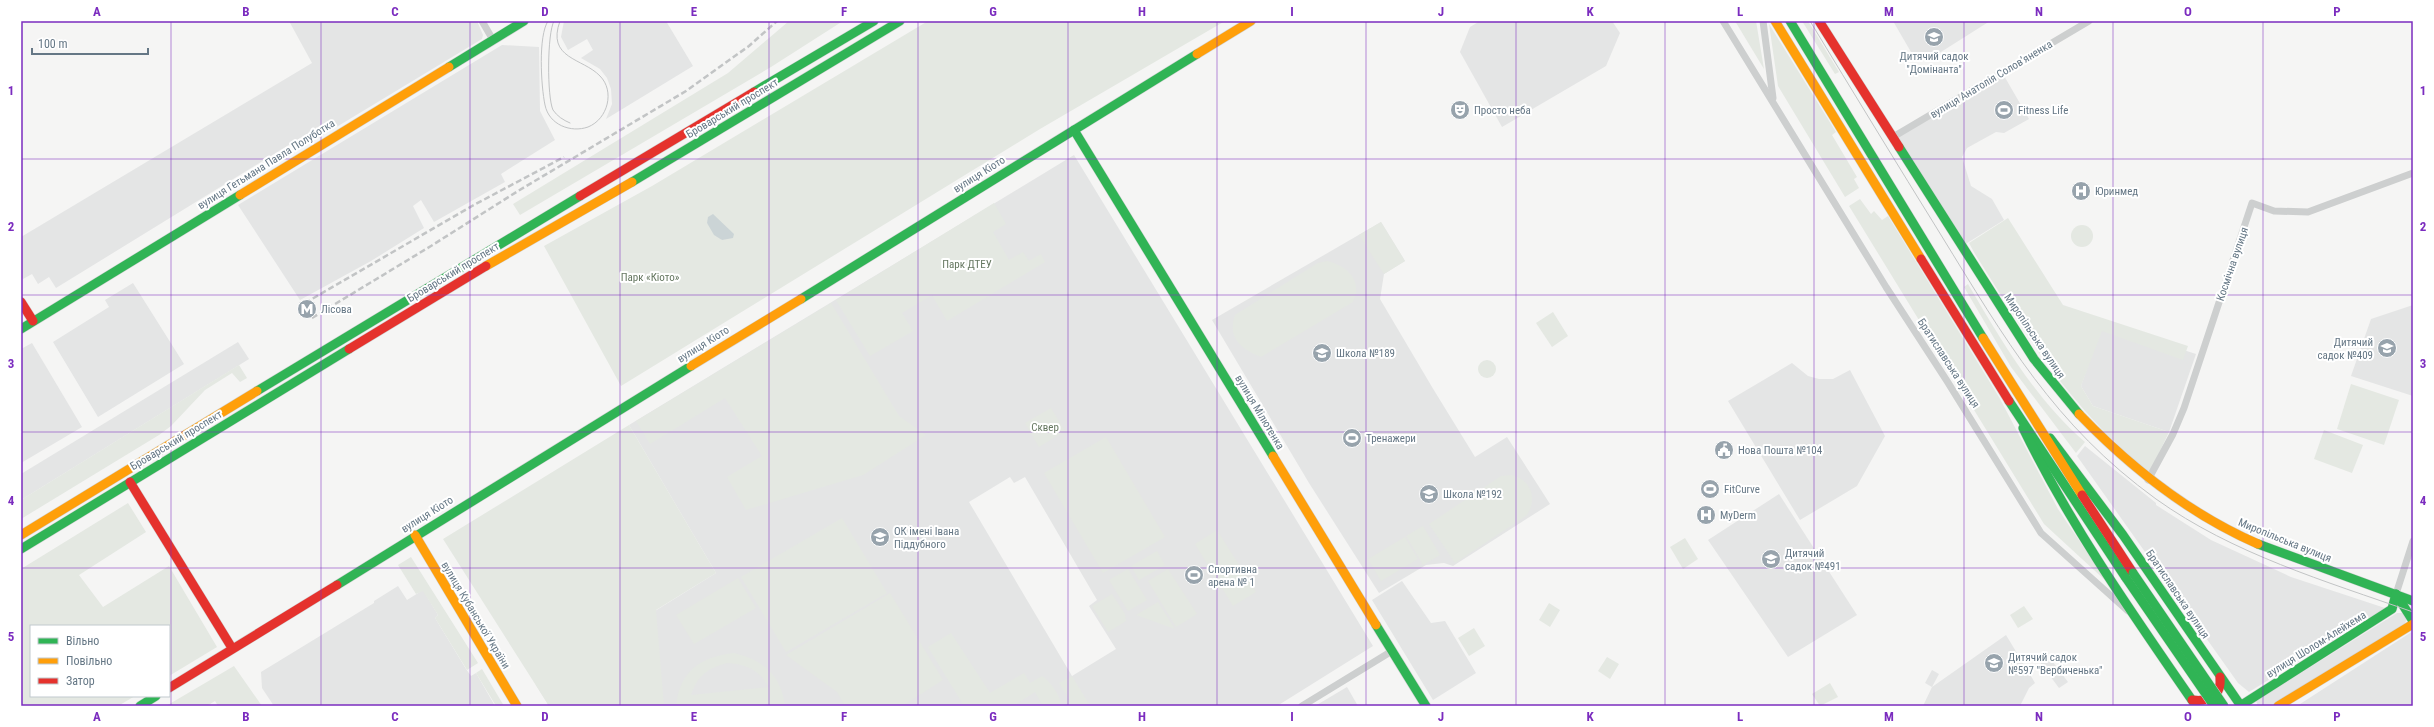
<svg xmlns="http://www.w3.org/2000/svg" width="2434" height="727" font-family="'Roboto Condensed',sans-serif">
	<rect width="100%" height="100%" fill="#f5f5f4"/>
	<g fill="#e4e5e5" fill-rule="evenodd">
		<polygon points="289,21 477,21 483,35 482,39 310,143 305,135 56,288 49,277 38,284 32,274 23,279 21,275 21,237 312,63"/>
		<polygon points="564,21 666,21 693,66 606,119 612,104 611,89 607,78 600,69 581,58 593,50 587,39 568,50 561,37"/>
		<polygon points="1480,21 1612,21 1620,33 1606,66 1502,127 1460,52 1470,27"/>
		<polygon points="1893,21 1990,21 1933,57 1911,52"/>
		<polygon points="502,45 539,47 540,111 555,140 501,174 505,182 434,222 421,200 413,206 424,228 371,261 300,300 238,205"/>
		<polygon points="2003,74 2029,119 2004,133 1996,132 1967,148 1962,157 1971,186 1992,199 2004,220 1964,245 1898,137"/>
		<path d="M1074 155 1373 646 1277 706H549L536 685 716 573 629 425ZM1010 477 1014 483 1025 477 1097 600 1089 606 1116 649 1072 676 969 502Z"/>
		<polygon points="1381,222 1405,261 1384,274 1380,299 1432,387 1475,457 1507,437 1550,504 1453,566 1444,563 1426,565 1379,593 1309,483 1212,320"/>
		<polygon points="133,283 184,364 98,417 53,342 109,307 105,300"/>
		<polygon points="2413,305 2413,396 2351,376 2371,319"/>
		<polygon points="2102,324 2196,354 2169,432 2093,406 2081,386"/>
		<polygon points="238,342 249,359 21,500 21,474"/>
		<polygon points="32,343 82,427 21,463 21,349"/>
		<polygon points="1792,363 1808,376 1819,379 1833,379 1850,370 1885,436 1857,486 1800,520 1728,401"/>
		<polygon points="2085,446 2156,503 2156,505 2211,540 2291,577 2385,608 2249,692 2238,683 2077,456"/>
		<polygon points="1779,494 1857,615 1788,657 1708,540"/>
		<polygon points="1402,581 1431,623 1445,621 1476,673 1433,700 1372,600"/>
		<polygon points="398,586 407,600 423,590 438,615 435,618 466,669 471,676 476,673 495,706 274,706 262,688 261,672 374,603 374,601"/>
		<polygon points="2397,613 2403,613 2407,619 2404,625 2272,706 2258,706 2256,701"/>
		<polygon points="2413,631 2413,706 2297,706"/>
		<polygon points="2006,635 2035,683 2029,688 2020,706 1923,706 1932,687 1925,683 1932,670 1939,674 1932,687"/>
		<polygon points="2047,654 2068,682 2059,688 2039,661"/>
		<polygon points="1347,687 1358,706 1315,706"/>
	</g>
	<g fill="#e4e8e2" fill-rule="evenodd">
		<polygon points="789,21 843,21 771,67 520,215 513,204 728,73"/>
		<path d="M928 21H1225L1040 129 621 386 544 246 652 186ZM713 215 728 231 722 240 707 223Z"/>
		<polygon points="1735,21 1756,21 1764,69"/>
		<polygon points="1802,21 1808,21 1839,72 1835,74"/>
		<polygon points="1769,24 1836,132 1832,135 1857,177 1854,179 1859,188 1845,197 1778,86"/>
		<polygon points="1860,199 1871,214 1874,211 1882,220 1888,216 1999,397 2058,509 2107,582 2044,524 1849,206"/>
		<polygon points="994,203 1006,224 993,232 1009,260 1023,252 1029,261 1041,254 1045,262 947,321 932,295 902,313 913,331 870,356 836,300"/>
		<path d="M2008 218 2063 305 2188 346 2183 360 2102 331 2081 386 2093 406 2169 432 2150 472C2072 411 2027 337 1975 254L1969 243Z"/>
		<polygon points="1381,222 1405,261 1384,274 1359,235"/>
		<circle cx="2082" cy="236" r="11"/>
		<path d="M1327 261C1347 266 1363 280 1353 302L1261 357C1241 349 1227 338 1235 315L1318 263Z"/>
		<path d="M1968 284C2001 340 2035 399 2085 442L2076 453 2011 367 1964 287Z"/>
		<polygon points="831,303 899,416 926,435 863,475 746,510 727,477 762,456 725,398 650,444 636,421"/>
		<polygon points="1553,312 1568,336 1552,347 1536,323"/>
		<circle cx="1487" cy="369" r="9"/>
		<polygon points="239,365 247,378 240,382 232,373 205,390 171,426 159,435 21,519 21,500"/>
		<polygon points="2351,384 2399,400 2384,445 2337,429"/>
		<polygon points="1051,408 1065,431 1039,447 1025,423"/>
		<polygon points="629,425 716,573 656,610 664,706 549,706 443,539"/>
		<polygon points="2324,430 2363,445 2352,473 2314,459"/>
		<polygon points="1106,437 1165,537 1103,573 1044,473"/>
		<path d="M1511 475C1530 479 1538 498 1527 515L1455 563 1429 524 1501 476Z"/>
		<polygon points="128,503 146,532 79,575 103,607 169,566 217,647 169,676 169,626 31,626 31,696 135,696 118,706 21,706 21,569"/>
		<polygon points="842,518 887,593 786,652 741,577"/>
		<polygon points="1423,526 1440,555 1423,565 1406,536"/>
		<polygon points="1217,530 1256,592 1233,606 1195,544"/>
		<polygon points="1405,537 1418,559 1381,581 1368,559"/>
		<polygon points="1685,538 1698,559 1683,569 1670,547"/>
		<polygon points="1157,551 1165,565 1139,580 1131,566"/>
		<polygon points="411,557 478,663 467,670 435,618 438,615 423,591 416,594 398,565"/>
		<polygon points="1128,569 1147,600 1128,611 1109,580"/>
		<polygon points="1168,569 1197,614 1176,627 1148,581"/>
		<polygon points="738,578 756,608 694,644 676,615"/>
		<polygon points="890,593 943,680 902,706 845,706 837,692 786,655"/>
		<polygon points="1112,594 1125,614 1126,621 1108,632 1092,606"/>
		<polygon points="1158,602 1175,629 1136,615"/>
		<polygon points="1549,603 1560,610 1550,627 1539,620"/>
		<polygon points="2024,606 2033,619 2018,628 2010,615"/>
		<polygon points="1474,628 1485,646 1469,656 1458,638"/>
		<path d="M951 633 990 693 1024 673 1030 683 1042 676C1050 681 1061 696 1061 706H1043L1035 692 1013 706H964L928 647Z"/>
		<path d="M734 653C763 660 781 675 785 706H676C680 671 700 657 734 653ZM727 663C746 664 759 670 769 687L691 695C697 676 708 668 727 663Z"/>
		<polygon points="1607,657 1619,664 1610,679 1598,671"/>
		<polygon points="234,666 262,706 218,706 215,701 207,706 166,706"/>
		<polygon points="482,669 504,706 496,706 476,673"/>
		<polygon points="1072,676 1090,706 1070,706 1070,701 1059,683"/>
		<polygon points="1830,683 1838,697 1820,706 1812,694"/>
	</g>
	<polygon fill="#cbd4d6" points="713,214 734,234 733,238 722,240 714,235 707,223 708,217"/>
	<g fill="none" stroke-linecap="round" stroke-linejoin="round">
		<defs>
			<g id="fast">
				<polyline points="1790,21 1983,338"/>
				<polyline points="449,67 524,21"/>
				<polyline points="754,92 874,21"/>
				<polyline points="1074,130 1273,456"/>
				<polyline points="1899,147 2034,359 2079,414"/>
				<polyline points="632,182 900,21"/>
				<polyline points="801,299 1197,54"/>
				<polyline points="21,329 240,195"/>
				<polyline points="257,391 580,196"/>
				<polyline points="2009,401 2126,578"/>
				<path d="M2023 428C2071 527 2134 616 2196 706"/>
				<polyline points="2050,438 2123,535 2241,706"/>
				<polyline points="2258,544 2413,601"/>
				<polyline points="21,549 349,349"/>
				<polyline points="337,585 691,366"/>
				<polyline points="2396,594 2413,621"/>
				<polyline points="1376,625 1426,706"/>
				<polyline points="140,706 156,696"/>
				<polyline points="2240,706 2392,609 2396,594"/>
			</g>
			<g id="slow">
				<polyline points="1775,21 1921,259"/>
				<polyline points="1197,54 1251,21"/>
				<polyline points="240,195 449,67"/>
				<polyline points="486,266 632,182"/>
				<polyline points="1983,338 2082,495"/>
				<polyline points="691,366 801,299"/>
				<path d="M2079 414C2131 468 2189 514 2258 544"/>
				<polyline points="1273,456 1376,625"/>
				<polyline points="21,535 257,391"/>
				<polyline points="415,535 517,706"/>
				<polyline points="2278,706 2413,624"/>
			</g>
			<g id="jam">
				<polyline points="1819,21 1899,147"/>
				<polyline points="580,196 754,92"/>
				<polyline points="1921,259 2009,401"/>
				<polyline points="21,302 33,321"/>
				<polyline points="349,349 486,266"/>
				<polyline points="130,482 232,648"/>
				<polyline points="2082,495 2133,573"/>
				<polyline points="169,688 337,585"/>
				<path d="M2192 700C2209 702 2222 696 2220 677"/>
			</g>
		</defs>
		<use href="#fast" stroke="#d1d2d3" stroke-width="10"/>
		<use href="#slow" stroke="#d1d2d3" stroke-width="10"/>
		<use href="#jam" stroke="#d1d2d3" stroke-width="10"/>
		<g stroke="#cdcfcf" stroke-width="7">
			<polyline points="482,21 493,40"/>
			<polyline points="1723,21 1886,287 1947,381 2041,533 2128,611"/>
			<polyline points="1763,21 1773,98"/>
			<polyline points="1893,137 2089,21"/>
			<polyline points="2148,480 2173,434 2184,408 2252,203 2274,211 2308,212 2413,173"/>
			<polyline points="2396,594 2413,541"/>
			<polyline points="1302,706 1392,651"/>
		</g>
		<use href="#fast" stroke="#30b455" stroke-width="9"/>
		<use href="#slow" stroke="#ff9f0a" stroke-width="9"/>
		<use href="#jam" stroke="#e5322d" stroke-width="9"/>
		<g stroke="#c2c4c5" stroke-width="1">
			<path d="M548 21C538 36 541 86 545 105 549 125 571 133 588 127 608 119 615 91 600 76 583 58 546 59 560 21"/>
			<path d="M554 21C547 33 547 97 553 110 557 116 563 120 570 123"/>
			<path d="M1810 21C1853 92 1897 164 1941 235 2005 339 2054 425 2156 499 2233 554 2325 581 2413 612"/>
		</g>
		<g stroke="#c2c4c5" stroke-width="2.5" stroke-dasharray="6 3" stroke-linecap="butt">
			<polyline points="305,303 472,206 564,157"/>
			<polyline points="312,318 431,246 518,191 686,91 749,46 777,21"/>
		</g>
		<defs>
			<g id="fast-bridge">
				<polyline points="2133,573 2224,706"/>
				<polyline points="2126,578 2214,706"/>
			</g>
		</defs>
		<use href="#fast-bridge" stroke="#d1d1d2" stroke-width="10" stroke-linecap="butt"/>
		<use href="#fast-bridge" stroke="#30b455" stroke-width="9"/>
	</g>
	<path fill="none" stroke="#7b2cbf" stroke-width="1" stroke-opacity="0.55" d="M171 21V706M321 21V706M470 21V706M620 21V706M769 21V706M918 21V706M1068 21V706M1217 21V706M1366 21V706M1516 21V706M1665 21V706M1814 21V706M1964 21V706M2113 21V706M2263 21V706M21 159H2413M21 295H2413M21 432H2413M21 568H2413"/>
	<defs>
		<symbol id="school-disc" viewBox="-11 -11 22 22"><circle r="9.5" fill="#97a3ac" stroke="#fff"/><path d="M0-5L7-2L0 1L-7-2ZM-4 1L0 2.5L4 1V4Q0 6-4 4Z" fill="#fff"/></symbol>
		<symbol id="theatre-disc" viewBox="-11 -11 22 22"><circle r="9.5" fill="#97a3ac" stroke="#fff"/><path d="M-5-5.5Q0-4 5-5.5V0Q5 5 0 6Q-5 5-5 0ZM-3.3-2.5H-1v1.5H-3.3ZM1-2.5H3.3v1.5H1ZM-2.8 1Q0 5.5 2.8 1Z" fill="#fff"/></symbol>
		<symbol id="stadium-disc" viewBox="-11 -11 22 22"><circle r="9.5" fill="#97a3ac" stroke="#fff"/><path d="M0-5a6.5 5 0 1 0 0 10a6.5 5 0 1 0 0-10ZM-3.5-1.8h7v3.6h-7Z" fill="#fff"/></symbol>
		<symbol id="hospital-disc" viewBox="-11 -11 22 22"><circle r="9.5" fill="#97a3ac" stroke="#fff"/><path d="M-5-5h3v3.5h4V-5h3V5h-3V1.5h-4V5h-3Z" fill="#fff"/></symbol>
		<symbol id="metro-disc" viewBox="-11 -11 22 22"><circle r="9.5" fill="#97a3ac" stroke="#fff"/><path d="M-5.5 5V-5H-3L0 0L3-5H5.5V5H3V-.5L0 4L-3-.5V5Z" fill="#fff"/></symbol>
		<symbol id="civic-disc" viewBox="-11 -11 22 22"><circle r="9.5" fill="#97a3ac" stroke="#fff"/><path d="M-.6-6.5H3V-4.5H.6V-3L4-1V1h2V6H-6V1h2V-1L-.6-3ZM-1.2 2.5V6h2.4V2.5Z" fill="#fff"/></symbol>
		<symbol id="university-disc" viewBox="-11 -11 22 22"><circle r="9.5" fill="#97a3ac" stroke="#fff"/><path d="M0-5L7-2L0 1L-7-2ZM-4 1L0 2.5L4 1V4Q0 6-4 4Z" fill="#fff"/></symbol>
	</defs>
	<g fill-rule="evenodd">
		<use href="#school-disc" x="1923" y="26" width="22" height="22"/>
		<use href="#theatre-disc" x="1449" y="99" width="22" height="22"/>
		<use href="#stadium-disc" x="1993" y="99" width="22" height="22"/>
		<use href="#hospital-disc" x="2070" y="180" width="22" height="22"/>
		<use href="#metro-disc" x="296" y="298" width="22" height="22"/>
		<use href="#school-disc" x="2376" y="337" width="22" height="22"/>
		<use href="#school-disc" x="1311" y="342" width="22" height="22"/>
		<use href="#stadium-disc" x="1341" y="427" width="22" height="22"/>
		<use href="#civic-disc" x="1713" y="439" width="22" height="22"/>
		<use href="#stadium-disc" x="1699" y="478" width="22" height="22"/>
		<use href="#school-disc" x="1418" y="483" width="22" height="22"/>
		<use href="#hospital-disc" x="1695" y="504" width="22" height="22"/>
		<use href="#university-disc" x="869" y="526" width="22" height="22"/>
		<use href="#school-disc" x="1760" y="548" width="22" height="22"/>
		<use href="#stadium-disc" x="1183" y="564" width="22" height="22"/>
		<use href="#school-disc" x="1983" y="652" width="22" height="22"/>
	</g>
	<g text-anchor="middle" stroke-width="4" stroke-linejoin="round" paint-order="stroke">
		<g font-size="11" fill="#657785" stroke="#fff" text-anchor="start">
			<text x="1934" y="60" text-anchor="middle">Дитячий садок<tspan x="1934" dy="13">"Домінанта"</tspan></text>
			<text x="1474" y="114">Просто неба</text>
			<text x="2018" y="114">Fitness Life</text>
			<text x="2095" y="195">Юринмед</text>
			<text x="321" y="313">Лісова</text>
			<text x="2373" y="346" text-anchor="end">Дитячий<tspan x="2373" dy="13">садок №409</tspan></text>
			<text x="1336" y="357">Школа №189</text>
			<text x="1366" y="442">Тренажери</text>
			<text x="1738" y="454">Нова Пошта №104</text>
			<text x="1724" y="493">FitCurve</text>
			<text x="1443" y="498">Школа №192</text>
			<text x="1720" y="519">MyDerm</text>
			<text x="894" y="535">ОК імені Івана<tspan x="894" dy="13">Піддубного</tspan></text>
			<text x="1785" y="557">Дитячий<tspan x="1785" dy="13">садок №491</tspan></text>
			<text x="1208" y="573">Спортивна<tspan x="1208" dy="13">арена № 1</tspan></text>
			<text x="2008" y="661">Дитячий садок<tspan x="2008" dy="13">№597 "Вербиченька"</tspan></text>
		</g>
		<g font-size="11" fill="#657785" stroke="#fff">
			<text transform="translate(1991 79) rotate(-31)" y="4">вулиця Анатолія Соловʼяненка</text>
			<text transform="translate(732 108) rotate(-31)" y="4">Броварський проспект</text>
			<text transform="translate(266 164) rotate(-32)" y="4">вулиця Гетьмана Павла Полуботка</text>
			<text transform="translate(979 174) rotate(-32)" y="4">вулиця Кіото</text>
			<text transform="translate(2232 264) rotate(-71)" y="4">Космічна вулиця</text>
			<text transform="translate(453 272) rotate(-31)" y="4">Броварський проспект</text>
			<text transform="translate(2035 336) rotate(56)" y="4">Миропільська вулиця</text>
			<text transform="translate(703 344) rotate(-32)" y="4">вулиця Кіото</text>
			<text transform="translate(1949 363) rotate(57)" y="4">Братиславська вулиця</text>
			<text transform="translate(1260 412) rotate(59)" y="4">вулиця Мілютенка</text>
			<text transform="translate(176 440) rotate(-31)" y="4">Броварський проспект</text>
			<text transform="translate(427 514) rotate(-32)" y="4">вулиця Кіото</text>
			<text transform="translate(2285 540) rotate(22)" y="4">Миропільська вулиця</text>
			<text transform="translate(2178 594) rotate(56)" y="4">Братиславська вулиця</text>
			<text transform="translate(476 615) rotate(59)" y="4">вулиця Кубанської України</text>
			<text transform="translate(2316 644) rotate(-32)" y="4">вулиця Шолом-Алейхема</text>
		</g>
		<g font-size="11" fill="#657760" stroke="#fff">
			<text x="967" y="268">Парк ДТЕУ</text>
			<text x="650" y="281">Парк «Кіото»</text>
			<text x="1045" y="431">Сквер</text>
		</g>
	</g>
	<rect width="2434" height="727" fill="none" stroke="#ffffff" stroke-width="44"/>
	<rect x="30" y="625" width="140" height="72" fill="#ffffff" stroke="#c1c9ce"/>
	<rect x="38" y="638" width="20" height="6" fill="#30b455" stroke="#c1c9ce"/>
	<text x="66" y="645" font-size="12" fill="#657785">Вільно</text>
	<rect x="38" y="658" width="20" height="6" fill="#ff9f0a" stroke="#c1c9ce"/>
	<text x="66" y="665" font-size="12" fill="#657785">Повільно</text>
	<rect x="38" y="678" width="20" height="6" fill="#e5322d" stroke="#c1c9ce"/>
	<text x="66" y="685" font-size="12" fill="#657785">Затор</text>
	<path d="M32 48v6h116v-6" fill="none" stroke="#657785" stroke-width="2"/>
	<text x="38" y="48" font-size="12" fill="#657785" stroke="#ffffff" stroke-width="3" paint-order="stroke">100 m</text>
	<rect x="22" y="22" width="2390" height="683" fill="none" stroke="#7b2cbf" stroke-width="1.5"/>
	<g font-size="13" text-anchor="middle" font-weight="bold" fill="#7b2cbf">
		<text x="97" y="16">A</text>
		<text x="246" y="16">B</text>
		<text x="395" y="16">C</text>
		<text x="545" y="16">D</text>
		<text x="694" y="16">E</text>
		<text x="844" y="16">F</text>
		<text x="993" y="16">G</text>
		<text x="1142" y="16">H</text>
		<text x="1292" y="16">I</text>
		<text x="1441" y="16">J</text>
		<text x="1590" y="16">K</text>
		<text x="1740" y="16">L</text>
		<text x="1889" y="16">M</text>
		<text x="2039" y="16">N</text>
		<text x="2188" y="16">O</text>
		<text x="2337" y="16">P</text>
		<text x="11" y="95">1</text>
		<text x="2423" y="95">1</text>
		<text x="11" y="231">2</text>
		<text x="2423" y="231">2</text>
		<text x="11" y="368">3</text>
		<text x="2423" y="368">3</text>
		<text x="11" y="505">4</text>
		<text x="2423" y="505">4</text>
		<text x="11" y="641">5</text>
		<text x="2423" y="641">5</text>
		<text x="97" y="721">A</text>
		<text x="246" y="721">B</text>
		<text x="395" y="721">C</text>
		<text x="545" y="721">D</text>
		<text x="694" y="721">E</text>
		<text x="844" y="721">F</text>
		<text x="993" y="721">G</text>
		<text x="1142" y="721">H</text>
		<text x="1292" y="721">I</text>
		<text x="1441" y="721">J</text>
		<text x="1590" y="721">K</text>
		<text x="1740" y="721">L</text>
		<text x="1889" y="721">M</text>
		<text x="2039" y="721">N</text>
		<text x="2188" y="721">O</text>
		<text x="2337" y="721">P</text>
	</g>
</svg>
